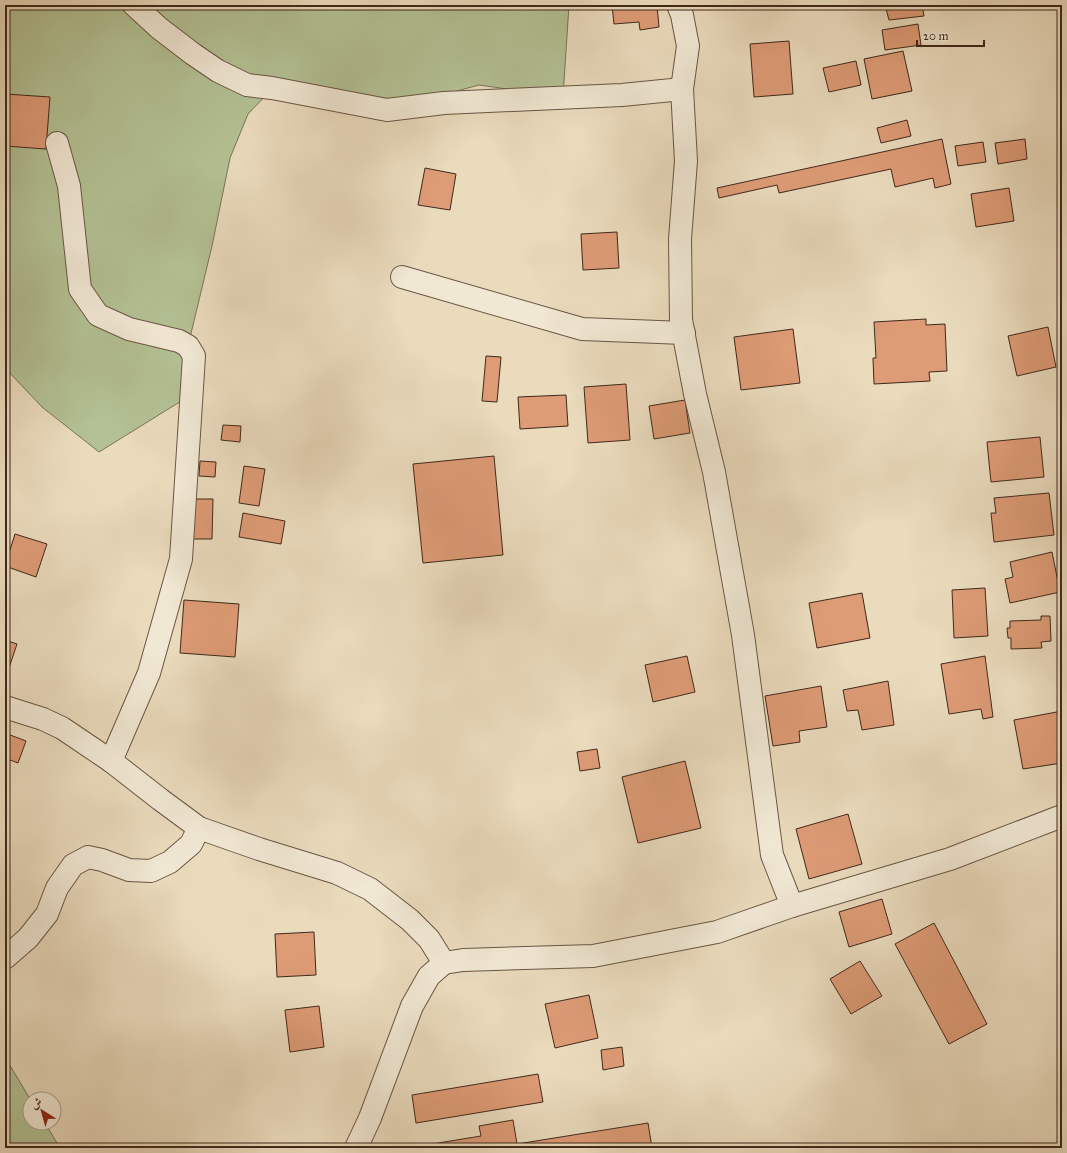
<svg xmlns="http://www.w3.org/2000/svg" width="1067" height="1153" font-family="'IM FELL Great Primer',Amiri,serif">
	<rect width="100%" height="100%" fill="#eadbbd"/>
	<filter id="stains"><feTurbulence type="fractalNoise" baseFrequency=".005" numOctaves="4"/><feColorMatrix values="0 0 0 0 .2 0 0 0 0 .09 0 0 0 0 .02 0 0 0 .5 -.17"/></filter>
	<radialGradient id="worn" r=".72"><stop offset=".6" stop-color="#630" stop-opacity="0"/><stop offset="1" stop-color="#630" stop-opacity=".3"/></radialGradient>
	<g fill="#b3c194" stroke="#7a7458">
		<polygon points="5,5 569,5 563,97 479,85 387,110 272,89 248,114 230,158 212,246 188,346 191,395 99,452 42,407 7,370 5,369"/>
		<polygon points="5,1057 30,1099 30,1123 45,1123 60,1148 5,1148"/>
	</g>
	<g fill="#dd9b76" stroke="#41281b">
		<polygon points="612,5 657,5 659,27 640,30 639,22 614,24"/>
		<polygon points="885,5 922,5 924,16 889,20"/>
		<polygon points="918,24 921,45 885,50 882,30"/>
		<polygon points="789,41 793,94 754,97 750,44"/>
		<polygon points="903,51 912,91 872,99 864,59"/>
		<polygon points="856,61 861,85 829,92 823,68"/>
		<polygon points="5,94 50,97 46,149 5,146"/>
		<polygon points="907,120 911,136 881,143 877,128"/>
		<polygon points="942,139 951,184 935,188 933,178 895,187 891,169 779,193 777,185 719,198 717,188"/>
		<polygon points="1025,139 1027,159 998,164 995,143"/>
		<polygon points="983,142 986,162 958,166 955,146"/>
		<polygon points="425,168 456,174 450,210 418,205"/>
		<polygon points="1009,188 1014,221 976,227 971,194"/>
		<polygon points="617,232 619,268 583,270 581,234"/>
		<polygon points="926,319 926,325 945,324 947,371 929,372 930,381 874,384 873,358 876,358 874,322"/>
		<polygon points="1048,327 1056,367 1017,376 1008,336"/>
		<polygon points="793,329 800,383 741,390 734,337"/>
		<polygon points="486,356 501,357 497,402 482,401"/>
		<polygon points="626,384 630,440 588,443 584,387"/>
		<polygon points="566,395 568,426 520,429 518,397"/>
		<polygon points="685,400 690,433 654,439 649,406"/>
		<polygon points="223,425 241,426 240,442 221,440"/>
		<polygon points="1040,437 1044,477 991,482 987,442"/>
		<polygon points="494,456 503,555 423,563 413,464"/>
		<polygon points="200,461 216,462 215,477 199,476"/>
		<polygon points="244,466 265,469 259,506 239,503"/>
		<polygon points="1049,493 1054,535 994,542 991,513 996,513 994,498"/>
		<polygon points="194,499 213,499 212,539 193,539"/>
		<polygon points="243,513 285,521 281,544 239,537"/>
		<polygon points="15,534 47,544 36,577 5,566"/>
		<polygon points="1052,552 1060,592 1010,603 1005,579 1013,577 1010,562"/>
		<polygon points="985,588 988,636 954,638 952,590"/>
		<polygon points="862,593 870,638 817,648 809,603"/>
		<polygon points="184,600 239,604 235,657 180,653"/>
		<polygon points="1041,616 1050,616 1051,641 1041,642 1042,648 1011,649 1011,638 1008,638 1007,628 1010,628 1010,621 1041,620"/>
		<polygon points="5,640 17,644 6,677 5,676"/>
		<polygon points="687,656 695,692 653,702 645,665"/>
		<polygon points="985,656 993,717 983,719 981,709 949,714 941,664"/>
		<polygon points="888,681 894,725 862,730 858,710 847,711 843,690"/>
		<polygon points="821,686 827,727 799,731 800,742 773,746 765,696"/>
		<polygon points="1062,711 1062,763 1023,769 1014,720"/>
		<polygon points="5,733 26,741 18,763 5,758"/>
		<polygon points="597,749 600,768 580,771 577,752"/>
		<polygon points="685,761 701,828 638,843 622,777"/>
		<polygon points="848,814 862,864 809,879 796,829"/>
		<polygon points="882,899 892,934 849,947 839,912"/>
		<polygon points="934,923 987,1024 949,1044 895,944"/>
		<polygon points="314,932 316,975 277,977 275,934"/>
		<polygon points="860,961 882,996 851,1014 830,979"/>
		<polygon points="589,995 598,1038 555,1048 545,1004"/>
		<polygon points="319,1006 324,1047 290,1052 285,1010"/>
		<polygon points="622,1047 624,1066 603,1070 601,1050"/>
		<polygon points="538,1074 543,1102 416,1123 412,1095"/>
		<polygon points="513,1120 517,1144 648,1123 652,1148 427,1148 426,1145 481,1136 479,1126"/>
	</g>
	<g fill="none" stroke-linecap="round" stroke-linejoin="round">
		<defs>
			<g id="minor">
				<polyline points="134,5 159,28 193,54 218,71 247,85 272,88 387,110 444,103 622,95 682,89"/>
				<polyline points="678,5 682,15 688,46 682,89 686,161 680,239 681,320 695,394 714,472 743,635 772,855 792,906"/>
				<polyline points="57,143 69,186 80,289 98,315 129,329 179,341 188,346 194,356 181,559 149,673 111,761"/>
				<polyline points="402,277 582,329 684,333"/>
				<polyline points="5,707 43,719 62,728 111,761 161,800 199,828 259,849 337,873 370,889 410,920 429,939 444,963"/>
				<polyline points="5,958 28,938 47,914 57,888 73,865 88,857 102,860 129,870 151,871 170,862 191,844 199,828"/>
				<polyline points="356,1148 370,1118 412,1006 429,976 444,963 463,960 593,956 717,932 792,906 950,859 1062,816"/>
			</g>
		</defs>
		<use href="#minor" stroke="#6b5544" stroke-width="24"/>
		<use href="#minor" stroke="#f1e8d4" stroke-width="22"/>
	</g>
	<rect width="1067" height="1153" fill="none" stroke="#eadbbd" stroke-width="20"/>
	<rect x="6" y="6" width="1055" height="1141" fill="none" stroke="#41281b" stroke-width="2"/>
	<rect x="10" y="10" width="1047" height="1133" fill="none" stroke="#41281b"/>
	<g transform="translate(42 1111) rotate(323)"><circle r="19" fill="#f1e8d4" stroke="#ab9b8a"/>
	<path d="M0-3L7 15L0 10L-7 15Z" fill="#8f2418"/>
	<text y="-6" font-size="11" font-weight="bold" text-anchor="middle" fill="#41281b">ش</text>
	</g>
	<path d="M917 40v6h67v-6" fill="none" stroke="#41281b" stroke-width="2"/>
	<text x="923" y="40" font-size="12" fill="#41281b" stroke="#f1e8d4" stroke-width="3" paint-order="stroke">20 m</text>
	<rect width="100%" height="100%" filter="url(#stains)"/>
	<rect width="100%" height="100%" fill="url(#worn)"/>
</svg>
